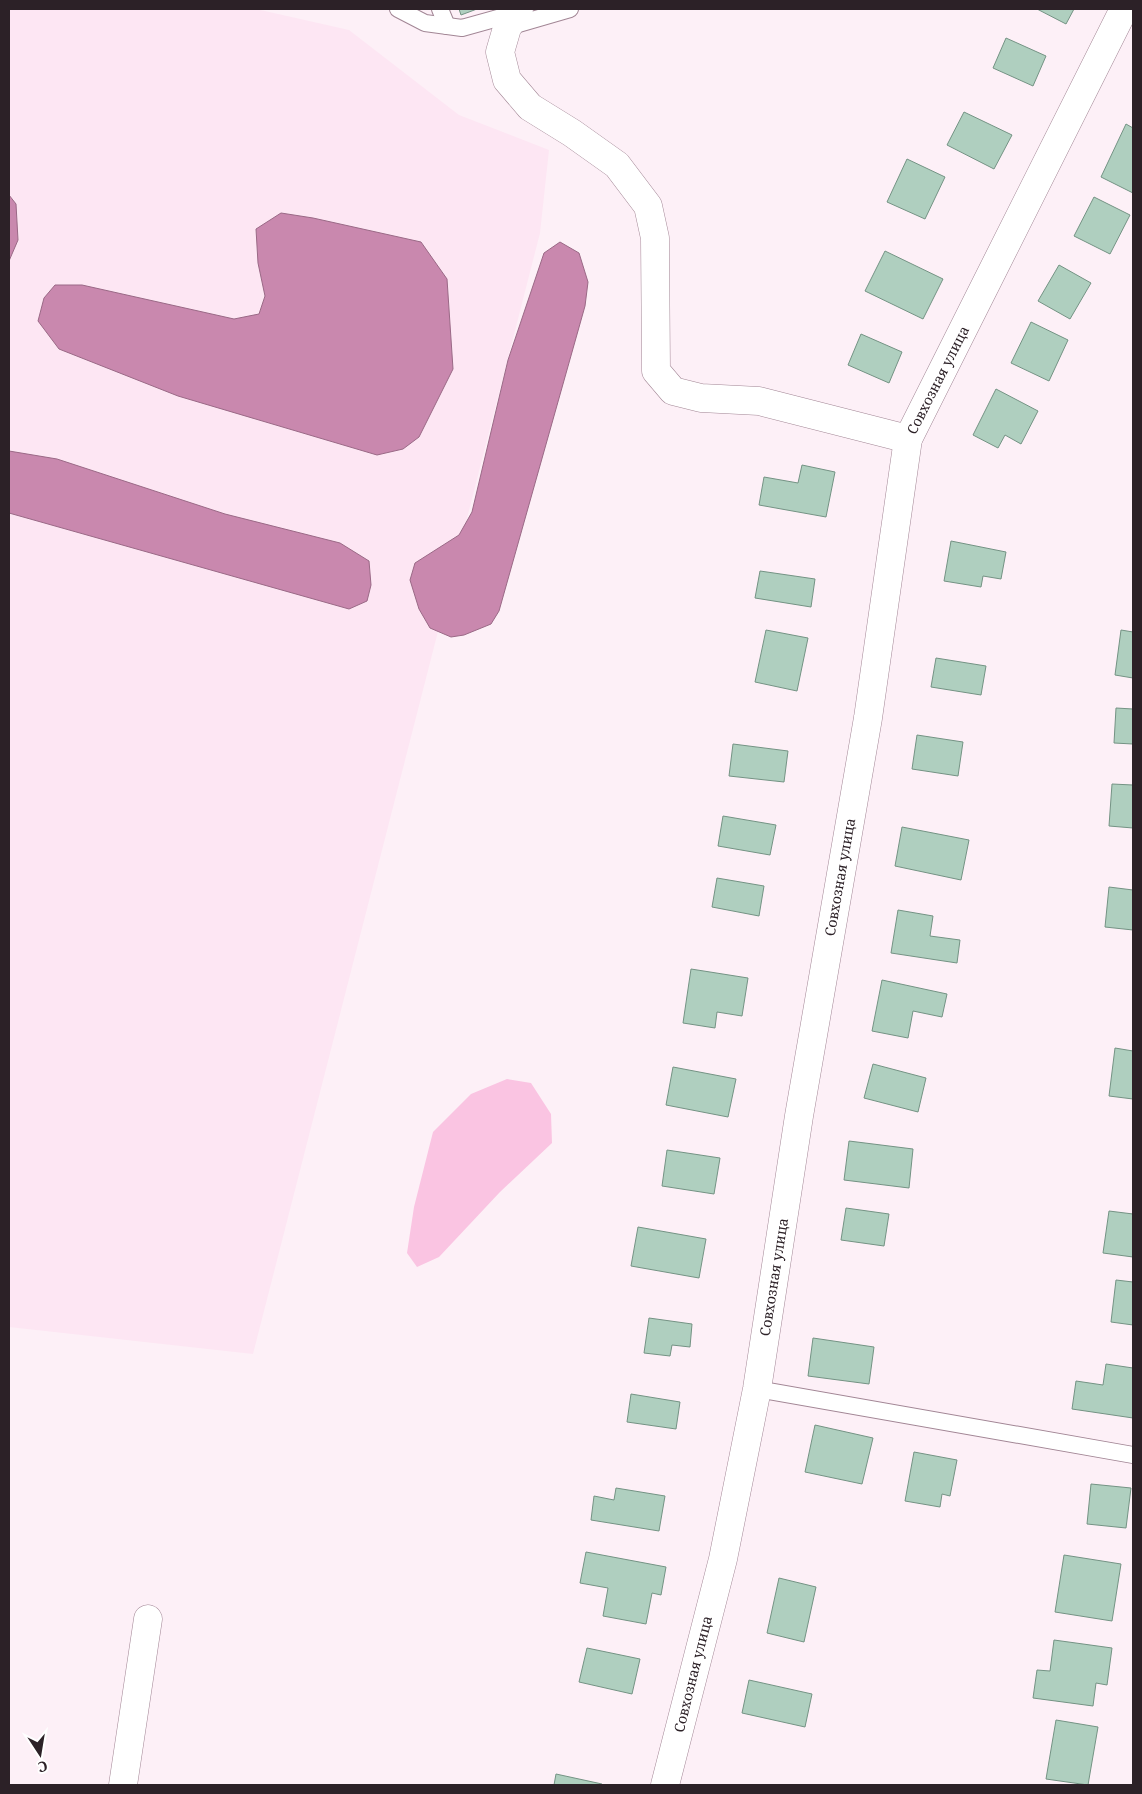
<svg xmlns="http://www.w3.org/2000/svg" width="1142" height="1794" font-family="'Noto Serif',serif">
	<rect width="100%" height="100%" fill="#fdf0f7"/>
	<polygon fill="#fde6f3" points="9,9 256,9 349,30 459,115 549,150 540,233 253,1354 9,1327"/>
	<polygon fill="#fac4e2" points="507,1079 531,1083 551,1114 552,1143 500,1192 439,1257 417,1267 407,1253 414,1207 433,1132 471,1094"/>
	<g fill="#c988ae" stroke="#9a6986">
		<polygon points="9,195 16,204 18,240 9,261"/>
		<polygon points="281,213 313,218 421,242 447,279 453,369 419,437 403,449 377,455 178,396 59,349 38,321 44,298 55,285 82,285 234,319 259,314 265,296 258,263 256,229"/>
		<polygon points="560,242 579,253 588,282 585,306 499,611 491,624 464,635 451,637 430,628 419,609 410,580 415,563 459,535 472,512 508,360 544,253"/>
		<polygon points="9,451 57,459 225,514 340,543 369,561 371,585 367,601 349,609 9,513"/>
	</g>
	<g fill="#afcfbf" stroke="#749384">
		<polygon points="459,9 477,9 461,15"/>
		<polygon points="1037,9 1074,9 1066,24"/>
		<polygon points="1006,38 1046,56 1033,86 993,68"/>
		<polygon points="964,112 1012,135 994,169 947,145"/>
		<polygon points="1126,124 1133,128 1133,193 1101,177"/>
		<polygon points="907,159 945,177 925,219 887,202"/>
		<polygon points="1094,197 1130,215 1110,254 1074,236"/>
		<polygon points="885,251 943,279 923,319 865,291"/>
		<polygon points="1059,265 1091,283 1070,319 1038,301"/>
		<polygon points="1031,322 1068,340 1049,381 1011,363"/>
		<polygon points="861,334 902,352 889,383 848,365"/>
		<polygon points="996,389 1038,411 1021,444 1005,435 998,448 973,435"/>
		<polygon points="802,465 835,472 826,517 759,505 764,477 798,483"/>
		<polygon points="951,541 1006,552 1001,579 983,576 981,587 944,581"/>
		<polygon points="760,571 815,579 811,607 755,598"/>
		<polygon points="766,630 808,638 797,691 755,682"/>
		<polygon points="1121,630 1133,632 1133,678 1115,675"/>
		<polygon points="936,658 986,666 981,695 931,687"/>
		<polygon points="1116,708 1133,709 1133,744 1114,743"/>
		<polygon points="917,735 963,742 958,776 912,769"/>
		<polygon points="733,744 788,751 784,782 729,776"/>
		<polygon points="1112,784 1133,785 1133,828 1109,826"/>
		<polygon points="723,816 776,825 770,855 718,846"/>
		<polygon points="902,827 969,840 961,880 895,866"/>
		<polygon points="717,878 764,886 759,916 712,907"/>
		<polygon points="1109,887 1133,890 1133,930 1105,927"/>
		<polygon points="898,910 933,916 930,936 960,940 957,963 891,953"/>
		<polygon points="691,969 748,978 742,1016 717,1012 715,1028 683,1023"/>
		<polygon points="882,980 947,994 942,1017 913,1011 908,1038 872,1031"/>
		<polygon points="1115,1048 1133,1051 1133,1099 1109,1096"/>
		<polygon points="873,1064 926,1078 918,1112 864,1098"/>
		<polygon points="673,1067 736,1079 728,1117 666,1105"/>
		<polygon points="849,1141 913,1149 909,1188 844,1180"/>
		<polygon points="667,1150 720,1158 714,1194 662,1186"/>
		<polygon points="846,1208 889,1214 884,1246 841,1240"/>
		<polygon points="1109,1211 1133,1214 1133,1257 1103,1253"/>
		<polygon points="638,1227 706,1239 699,1278 631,1266"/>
		<polygon points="1116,1280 1133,1282 1133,1325 1111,1322"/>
		<polygon points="649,1318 692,1324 690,1347 672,1345 670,1356 644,1353"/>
		<polygon points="813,1338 874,1347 869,1384 808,1376"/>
		<polygon points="1106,1364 1133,1368 1133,1418 1072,1409 1076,1381 1103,1385"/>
		<polygon points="631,1394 680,1402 676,1429 627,1422"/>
		<polygon points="815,1425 873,1438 862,1484 805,1472"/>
		<polygon points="914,1452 957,1460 950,1496 942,1494 940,1507 905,1501"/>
		<polygon points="1091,1484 1131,1488 1126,1528 1087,1524"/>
		<polygon points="616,1488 665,1496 659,1531 591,1520 594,1496 614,1500"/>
		<polygon points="586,1552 666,1567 661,1595 652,1593 646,1624 603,1616 608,1588 580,1583"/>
		<polygon points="1064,1555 1121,1564 1112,1621 1055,1612"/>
		<polygon points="779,1578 816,1587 804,1642 767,1633"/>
		<polygon points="1054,1640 1112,1648 1107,1685 1096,1683 1093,1706 1033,1698 1037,1670 1050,1671"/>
		<polygon points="587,1648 640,1659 632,1694 579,1682"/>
		<polygon points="749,1680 812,1694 805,1727 742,1713"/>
		<polygon points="1056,1720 1098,1727 1088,1785 1046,1779"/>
		<polygon points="556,1774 602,1784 602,1785 554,1785"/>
	</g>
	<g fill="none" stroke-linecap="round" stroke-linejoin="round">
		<defs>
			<g id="lane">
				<polyline points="398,9 425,23 462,28 516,13"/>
				<polyline points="440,9 447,26"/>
				<polyline points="508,27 570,9"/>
				<polyline points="757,1389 1133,1455"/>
			</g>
			<g id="street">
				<polyline points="519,9 507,28 500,52 507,80 530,107 572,133 617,165 648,206 655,238 656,371 673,391 701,398 759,401 908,439"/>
				<polyline points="123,1785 148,1619"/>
				<polyline points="665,1785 723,1559 757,1389 799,1116 868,718 908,439 1124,9"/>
			</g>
		</defs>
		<use href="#lane" stroke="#a28695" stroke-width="18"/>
		<use href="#street" stroke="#a28695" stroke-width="29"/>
		<use href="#lane" stroke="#fff" stroke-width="16"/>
		<use href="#street" stroke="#fff" stroke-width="28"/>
	</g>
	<g text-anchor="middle" stroke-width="4" stroke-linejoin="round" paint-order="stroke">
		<g font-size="14" fill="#2c2127" stroke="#fff">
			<text transform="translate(938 380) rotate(-63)" y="5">Совхозная улица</text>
			<text transform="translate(840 877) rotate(-80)" y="5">Совхозная улица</text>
			<text transform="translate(774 1277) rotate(-81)" y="5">Совхозная улица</text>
			<text transform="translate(693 1674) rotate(-76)" y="5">Совхозная улица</text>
		</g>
	</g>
	<rect width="1142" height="1794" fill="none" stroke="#2c2127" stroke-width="20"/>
	<g transform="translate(40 1754) rotate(168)" stroke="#ffffff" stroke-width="4" paint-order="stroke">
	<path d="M0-4L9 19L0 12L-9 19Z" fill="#2c2127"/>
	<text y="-8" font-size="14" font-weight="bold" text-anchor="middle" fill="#2c2127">С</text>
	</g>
</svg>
